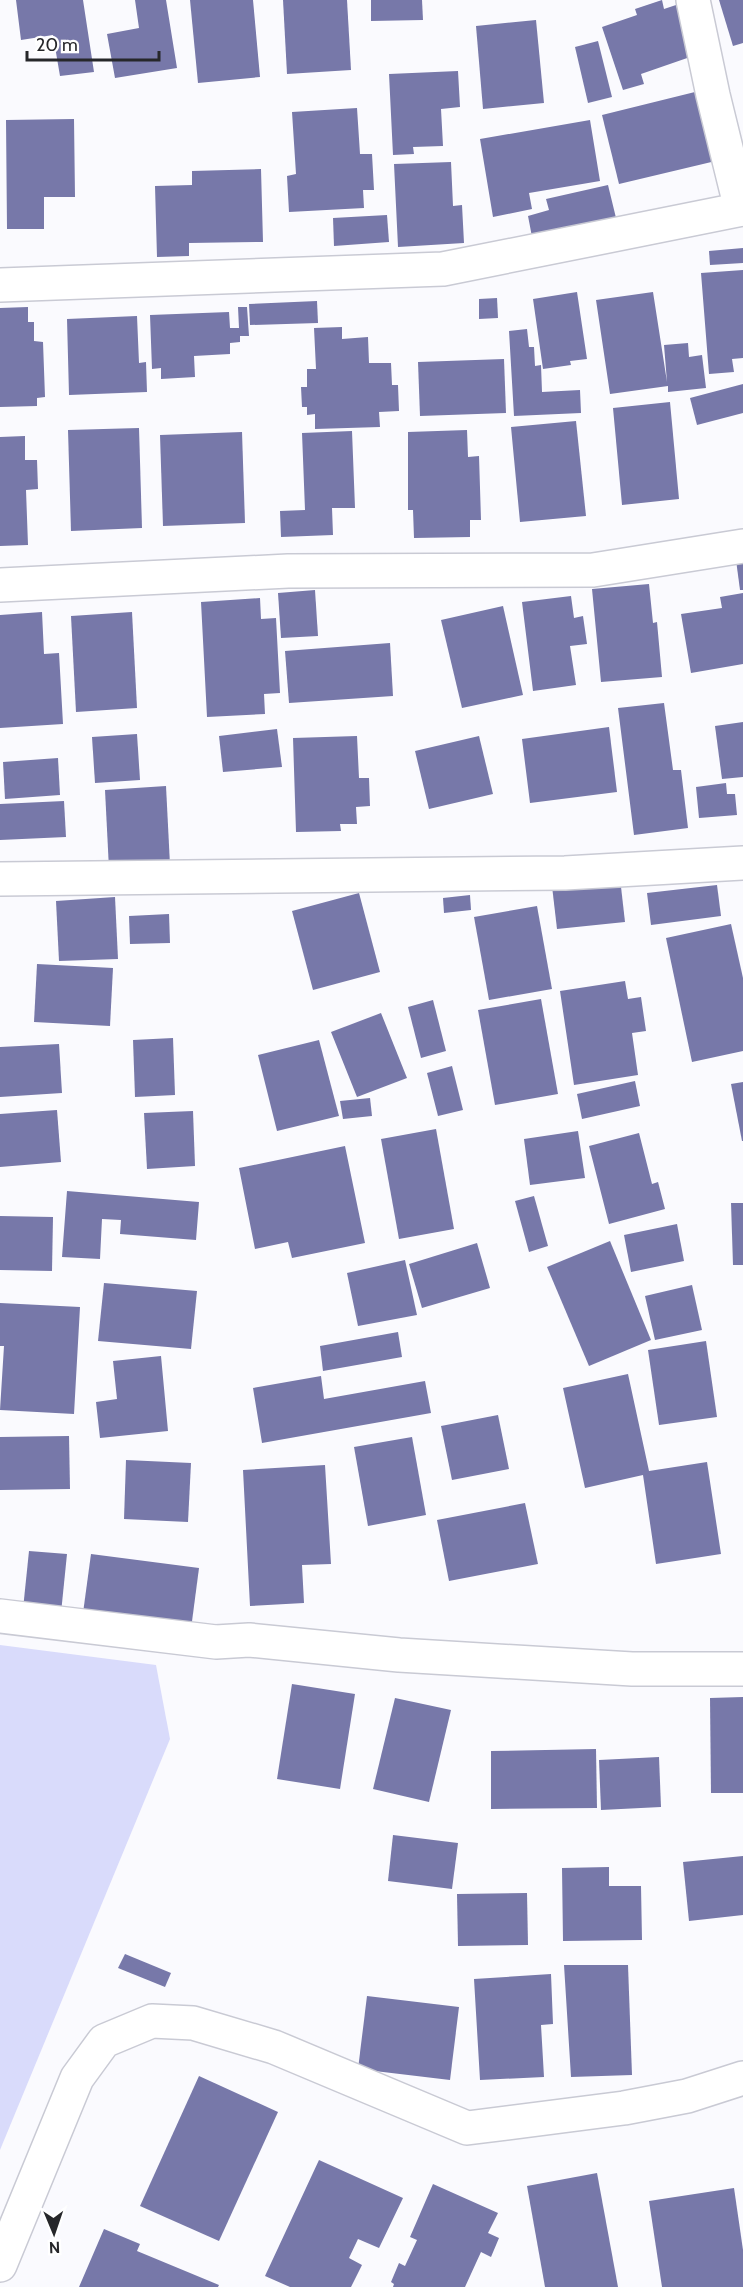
<svg xmlns="http://www.w3.org/2000/svg" width="743" height="2287" font-family="Cabin,sans-serif">
	<rect width="100%" height="100%" fill="#fafafe"/>
	<polygon fill="#d9dbfb" points="0,1645 156,1665 170,1739 0,2150"/>
	<g fill="#7778a9">
		<polygon points="16,0 83,0 94,72 60,76 53,35 21,40"/>
		<polygon points="135,0 166,0 177,68 115,78 107,34 139,28"/>
		<polygon points="190,0 253,0 260,77 198,83"/>
		<polygon points="283,0 347,0 351,70 287,74"/>
		<polygon points="371,0 422,0 423,20 371,21"/>
		<polygon points="662,0 664,9 676,5 693,56 641,74 644,84 623,90 602,27 637,15 635,9"/>
		<polygon points="719,0 743,0 743,43 733,46"/>
		<polygon points="536,20 544,103 483,109 476,26"/>
		<polygon points="598,41 612,97 588,103 575,47"/>
		<polygon points="458,71 460,107 441,109 443,146 413,147 414,154 393,155 389,74"/>
		<polygon points="707,89 724,159 619,184 602,115"/>
		<polygon points="357,108 360,154 372,154 374,190 363,190 364,208 289,212 287,176 296,174 292,112"/>
		<polygon points="74,119 75,197 44,197 44,229 7,229 6,120"/>
		<polygon points="590,120 600,181 529,193 532,209 493,217 480,139"/>
		<polygon points="451,162 453,206 462,205 464,243 398,247 394,164"/>
		<polygon points="261,169 263,242 189,243 189,256 157,257 155,186 192,185 192,171"/>
		<polygon points="608,185 617,222 533,242 528,216 549,210 546,199"/>
		<polygon points="387,215 389,242 334,246 333,218"/>
		<polygon points="743,248 743,263 710,265 709,251"/>
		<polygon points="743,270 743,358 732,359 734,372 709,374 701,273"/>
		<polygon points="577,292 587,359 570,361 571,365 543,369 533,299"/>
		<polygon points="653,292 667,382 664,345 688,343 689,357 702,355 706,388 668,392 668,386 610,394 596,300"/>
		<polygon points="497,298 498,318 479,319 479,299"/>
		<polygon points="317,301 318,323 250,325 249,304"/>
		<polygon points="28,307 28,322 34,322 34,341 43,342 45,397 37,398 37,406 0,407 0,308"/>
		<polygon points="238,307 247,307 249,336 240,336 240,342 230,343 230,354 194,356 195,377 161,379 161,368 152,369 150,315 229,312 230,328 239,328"/>
		<polygon points="137,316 139,363 146,362 147,392 69,395 67,319"/>
		<polygon points="342,327 342,339 368,337 369,363 391,363 392,385 398,385 399,411 379,412 380,427 315,429 315,414 307,415 307,407 302,407 301,387 307,387 307,369 316,369 314,328"/>
		<polygon points="527,329 529,347 534,347 535,366 541,365 542,392 580,390 581,413 514,416 509,331"/>
		<polygon points="504,359 506,413 420,416 418,362"/>
		<polygon points="743,384 743,413 697,425 690,398"/>
		<polygon points="670,402 679,499 622,505 613,408"/>
		<polygon points="576,421 586,516 520,522 511,427"/>
		<polygon points="139,428 142,528 71,531 68,430"/>
		<polygon points="467,430 468,457 479,456 481,520 470,520 470,537 414,538 413,510 408,510 408,432"/>
		<polygon points="352,431 355,508 332,508 333,535 281,537 280,511 305,510 302,433"/>
		<polygon points="242,432 245,523 163,526 160,435"/>
		<polygon points="25,436 25,460 37,460 38,489 26,490 28,545 0,546 0,437"/>
		<polygon points="743,559 743,590 740,590 736,560"/>
		<polygon points="649,584 653,623 657,622 662,677 601,682 592,589"/>
		<polygon points="315,590 318,636 281,638 278,593"/>
		<polygon points="743,593 743,664 691,673 681,614 722,608 720,597"/>
		<polygon points="571,596 574,618 583,616 587,644 570,646 576,685 533,691 522,602"/>
		<polygon points="260,598 261,619 276,618 280,693 264,694 265,714 207,717 201,602"/>
		<polygon points="503,606 523,695 462,708 441,620"/>
		<polygon points="42,612 44,654 59,653 63,724 0,728 0,615"/>
		<polygon points="132,612 137,708 76,712 71,616"/>
		<polygon points="390,643 393,696 289,703 285,651"/>
		<polygon points="664,703 673,770 681,770 688,828 634,835 618,708"/>
		<polygon points="743,722 743,777 722,779 715,726"/>
		<polygon points="609,727 617,792 530,803 522,739"/>
		<polygon points="277,729 282,767 223,772 219,736"/>
		<polygon points="137,734 140,780 95,783 92,737"/>
		<polygon points="357,736 359,778 369,778 370,806 356,807 357,824 340,824 341,831 296,832 293,738"/>
		<polygon points="479,736 493,794 429,809 415,751"/>
		<polygon points="58,758 60,795 5,799 3,762"/>
		<polygon points="726,783 727,794 735,794 737,815 699,818 696,787"/>
		<polygon points="166,786 170,865 109,869 105,790"/>
		<polygon points="64,801 66,837 0,840 0,804"/>
		<polygon points="620,878 625,922 557,929 552,886"/>
		<polygon points="717,885 721,916 651,925 647,893"/>
		<polygon points="359,893 380,972 313,990 292,911"/>
		<polygon points="470,895 471,910 444,913 443,898"/>
		<polygon points="115,897 118,959 59,961 56,901"/>
		<polygon points="537,906 552,989 489,1000 474,917"/>
		<polygon points="169,914 170,943 130,944 129,916"/>
		<polygon points="731,924 743,978 743,1051 692,1062 666,938"/>
		<polygon points="37,964 113,968 110,1026 34,1022"/>
		<polygon points="625,981 628,999 641,997 646,1031 632,1033 638,1075 574,1085 560,991"/>
		<polygon points="541,999 558,1094 495,1105 478,1010"/>
		<polygon points="433,1000 446,1051 421,1058 408,1007"/>
		<polygon points="381,1013 407,1078 357,1097 331,1032"/>
		<polygon points="173,1038 175,1095 135,1097 133,1040"/>
		<polygon points="319,1040 339,1116 277,1131 258,1055"/>
		<polygon points="59,1044 62,1093 0,1097 0,1047"/>
		<polygon points="452,1066 463,1110 438,1116 427,1073"/>
		<polygon points="635,1081 640,1106 582,1119 577,1094"/>
		<polygon points="743,1082 743,1141 742,1141 731,1084"/>
		<polygon points="370,1098 372,1116 343,1119 340,1101"/>
		<polygon points="57,1110 61,1162 0,1167 0,1114"/>
		<polygon points="193,1111 195,1166 147,1169 144,1113"/>
		<polygon points="436,1129 454,1229 399,1239 381,1139"/>
		<polygon points="578,1131 585,1178 530,1185 524,1139"/>
		<polygon points="639,1133 652,1184 658,1182 665,1209 609,1224 589,1146"/>
		<polygon points="345,1146 365,1243 292,1258 288,1242 255,1249 239,1168"/>
		<polygon points="67,1191 199,1202 196,1240 120,1234 121,1220 102,1219 100,1259 62,1257"/>
		<polygon points="534,1196 548,1246 529,1252 515,1201"/>
		<polygon points="731,1203 743,1203 743,1265 733,1265"/>
		<polygon points="0,1216 53,1217 52,1271 0,1270"/>
		<polygon points="677,1224 684,1261 631,1272 624,1235"/>
		<polygon points="610,1241 651,1340 589,1366 547,1267"/>
		<polygon points="477,1243 490,1288 422,1308 409,1264"/>
		<polygon points="405,1260 417,1315 358,1326 347,1273"/>
		<polygon points="104,1283 197,1291 191,1349 98,1341"/>
		<polygon points="692,1285 702,1330 655,1340 645,1296"/>
		<polygon points="0,1303 80,1307 74,1414 0,1410 4,1346 0,1346"/>
		<polygon points="398,1332 402,1357 323,1371 320,1346"/>
		<polygon points="706,1341 717,1417 659,1425 648,1350"/>
		<polygon points="161,1356 168,1431 100,1438 96,1402 117,1399 113,1361"/>
		<polygon points="628,1374 649,1471 707,1462 721,1554 656,1564 643,1475 585,1488 563,1388"/>
		<polygon points="321,1376 324,1399 425,1381 431,1413 262,1443 253,1388"/>
		<polygon points="498,1415 509,1469 452,1480 441,1426"/>
		<polygon points="69,1436 70,1489 0,1490 0,1437"/>
		<polygon points="412,1437 426,1515 368,1526 354,1447"/>
		<polygon points="126,1460 191,1463 188,1522 124,1519"/>
		<polygon points="325,1465 331,1564 302,1565 304,1603 250,1606 243,1470"/>
		<polygon points="525,1503 538,1564 449,1581 437,1520"/>
		<polygon points="29,1551 67,1554 61,1613 23,1609"/>
		<polygon points="91,1554 199,1568 191,1629 83,1613"/>
		<polygon points="292,1684 355,1694 340,1789 277,1779"/>
		<polygon points="743,1697 743,1793 711,1793 710,1698"/>
		<polygon points="395,1698 451,1710 429,1802 373,1789"/>
		<polygon points="596,1749 597,1808 491,1809 491,1751"/>
		<polygon points="659,1757 661,1807 601,1810 599,1760"/>
		<polygon points="393,1835 458,1843 452,1889 388,1881"/>
		<polygon points="743,1856 743,1915 689,1921 683,1862"/>
		<polygon points="609,1867 609,1886 641,1886 642,1940 563,1941 562,1868"/>
		<polygon points="527,1893 528,1945 458,1946 457,1894"/>
		<polygon points="125,1954 171,1973 165,1987 118,1968"/>
		<polygon points="564,1965 628,1965 632,2075 571,2077"/>
		<polygon points="551,1974 553,2024 541,2025 544,2077 480,2080 474,1979"/>
		<polygon points="367,1996 459,2007 450,2080 358,2069"/>
		<polygon points="199,2076 278,2112 219,2241 140,2206"/>
		<polygon points="319,2160 403,2198 379,2248 358,2239 349,2258 362,2265 351,2287 290,2287 265,2276"/>
		<polygon points="597,2173 618,2287 545,2287 527,2186"/>
		<polygon points="433,2184 498,2213 488,2233 499,2238 491,2257 481,2252 465,2287 393,2287 394,2284 391,2282 399,2263 405,2266 417,2240 410,2237"/>
		<polygon points="734,2188 743,2250 743,2287 662,2287 649,2201"/>
		<polygon points="104,2229 140,2244 137,2251 219,2285 218,2287 79,2287"/>
	</g>
	<g fill="none" stroke-linecap="round" stroke-linejoin="round">
		<defs>
			<g id="minor">
				<polyline points="693,0 713,95 741,209"/>
				<polyline points="0,285 443,269 743,209"/>
				<polyline points="0,585 288,571 593,570 743,546"/>
				<polyline points="0,879 565,873 743,863"/>
				<polyline points="0,1616 216,1642 249,1640 399,1655 632,1669 743,1669"/>
				<polyline points="0,2265 77,2078 104,2041 152,2021 193,2023 274,2047 467,2128 624,2108 687,2096 743,2078"/>
			</g>
		</defs>
		<use href="#minor" stroke="#c9cad4" stroke-width="36"/>
		<use href="#minor" stroke="#fff" stroke-width="33"/>
	</g>
	<g transform="translate(54 2233) rotate(178)" stroke="#ffffff" stroke-width="4.5" paint-order="stroke">
	<path d="M0-4.5L10 22L0 15L-10 22Z" fill="#26272a"/>
	<text y="-9" font-size="16" font-weight="bold" text-anchor="middle" fill="#26272a">N</text>
	</g>
	<path d="M27 51v9h132v-9" fill="none" stroke="#26272a" stroke-width="3"/>
	<text x="36" y="51" font-size="18" fill="#26272a" stroke="#ffffff" stroke-width="4.5" paint-order="stroke">20 m</text>
</svg>
